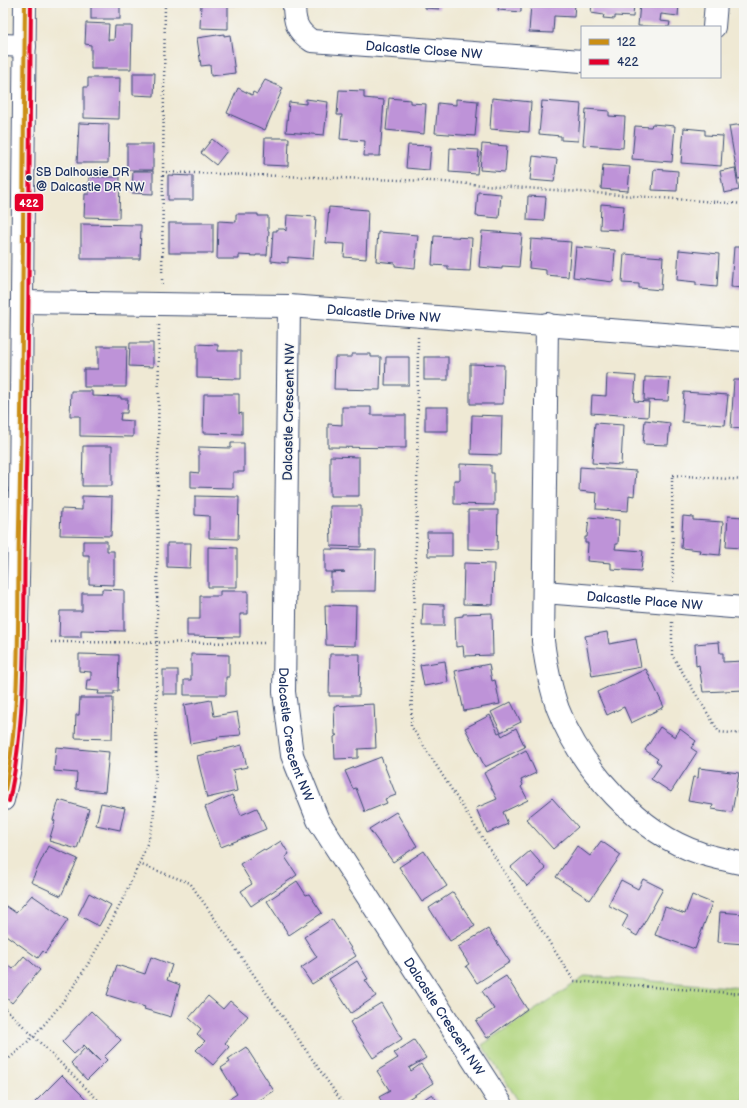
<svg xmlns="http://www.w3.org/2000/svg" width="747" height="1108" font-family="'Balsamiq Sans',sans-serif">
	<rect width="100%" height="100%" fill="#f6f6f2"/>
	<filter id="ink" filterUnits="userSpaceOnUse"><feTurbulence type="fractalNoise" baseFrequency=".025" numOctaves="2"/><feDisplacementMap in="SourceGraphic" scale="8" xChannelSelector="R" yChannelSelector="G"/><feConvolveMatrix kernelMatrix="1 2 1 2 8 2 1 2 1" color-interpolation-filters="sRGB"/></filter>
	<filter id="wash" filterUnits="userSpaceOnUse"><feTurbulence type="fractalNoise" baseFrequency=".012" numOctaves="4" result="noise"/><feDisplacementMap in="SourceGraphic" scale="16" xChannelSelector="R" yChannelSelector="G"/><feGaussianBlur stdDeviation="0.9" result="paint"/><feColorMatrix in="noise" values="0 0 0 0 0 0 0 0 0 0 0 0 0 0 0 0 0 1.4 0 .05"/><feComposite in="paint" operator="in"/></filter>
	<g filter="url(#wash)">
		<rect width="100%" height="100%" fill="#efe9d4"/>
		<polygon fill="#b1d57e" stroke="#66826e" points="586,976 744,988 744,1105 521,1105 482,1045"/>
		<g id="blocks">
			<g fill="#be93d8">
				<rect x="91" y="3" width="29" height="16"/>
				<polygon points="201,3 235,3 235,6 228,6 228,29 200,28"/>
				<polygon points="425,3 439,3 439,9 425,8"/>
				<polygon points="490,3 521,3 521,12 498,10 499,5"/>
				<polygon points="531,3 575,3 574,17 554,16 553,33 529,32"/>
				<polygon points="592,3 634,3 633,17 615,16 615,19 603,18 604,15 591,13"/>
				<polygon points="640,3 679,3 678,16 661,14 660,21 670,22 669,27 638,26"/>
				<polygon points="86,23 109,24 108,40 114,40 115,26 132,26 131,69 91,69 91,45 85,44"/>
				<polygon points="224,34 224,36 230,35 235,73 211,76 210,65 201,66 197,38"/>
				<polygon points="133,73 155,73 154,96 133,95"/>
				<polygon points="88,78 120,78 119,119 84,118 84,87 88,87"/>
				<polygon points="265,80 283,88 265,130 227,113 238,88 252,95 253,92 257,94"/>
				<polygon points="339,90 364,91 364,98 384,100 380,156 364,156 365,141 340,139 342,115 337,115"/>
				<polygon points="389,98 410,100 410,103 426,104 424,134 386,130"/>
				<polygon points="492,98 531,102 529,132 490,129"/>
				<polygon points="306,99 328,102 324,135 286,132 289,102 306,104"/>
				<polygon points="456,99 478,101 475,136 435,133 438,103 456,105"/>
				<polygon points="542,101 581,104 578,141 561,140 561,136 539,134"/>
				<polygon points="586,109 609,111 609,116 625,117 623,148 583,145"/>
				<polygon points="79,123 109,124 108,163 77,163"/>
				<polygon points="652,124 675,126 672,162 632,159 635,126 651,127"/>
				<polygon points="744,124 744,178 738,179 729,126"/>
				<polygon points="684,128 705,130 705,135 723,136 721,166 681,163"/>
				<polygon points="265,138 289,138 288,166 264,165"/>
				<polygon points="212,139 227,151 216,165 201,153"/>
				<rect x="127" y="144" width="26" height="26"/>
				<polygon points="482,144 507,146 505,172 480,170"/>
				<polygon points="408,145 431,146 429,170 406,168"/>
				<polygon points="450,148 479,150 477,174 449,172"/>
				<polygon points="533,156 557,159 554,182 530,180"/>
				<polygon points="603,165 630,167 628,191 601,189"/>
				<polygon points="735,168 739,190 724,193 720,171"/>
				<polygon points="654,169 678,171 677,191 652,190"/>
				<polygon points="133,171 153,171 153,194 132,193"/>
				<polygon points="168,175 193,176 193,200 168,200"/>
				<polygon points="89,177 120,177 119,218 84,217 85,194 89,194"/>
				<polygon points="478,192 501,194 499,218 476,216"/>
				<polygon points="528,196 546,197 544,221 527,220"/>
				<polygon points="601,204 624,206 622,230 600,229"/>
				<polygon points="329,207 368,210 366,259 344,257 345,244 326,243"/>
				<polygon points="236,214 258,214 258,216 268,216 268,231 269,231 267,255 256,255 256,256 239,255 239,259 217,259 218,221 236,222"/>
				<polygon points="287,215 316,217 313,259 288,257 288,263 271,261 273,231 277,231 277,229 284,229 286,231"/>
				<rect x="169" y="223" width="44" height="30"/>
				<polygon points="81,224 141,225 140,259 81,259"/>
				<polygon points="482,231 522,234 519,267 502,266 502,269 479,267"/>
				<polygon points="378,232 418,235 415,268 395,266 395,263 376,261"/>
				<polygon points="434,236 472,238 470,271 448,270 448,266 432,265"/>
				<polygon points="531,239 571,242 568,277 546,275 546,270 529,268"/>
				<polygon points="576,247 615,250 613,282 573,277"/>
				<polygon points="734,247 744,247 744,288 731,287"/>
				<polygon points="679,250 719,254 717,287 696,285 696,282 677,280"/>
				<polygon points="624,254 663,257 661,290 639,288 639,284 622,283"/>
				<polygon points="130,343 153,343 153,367 129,366"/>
				<polygon points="197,344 218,345 218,351 241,351 241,379 197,378"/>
				<polygon points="98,346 127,346 126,387 84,387 84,369 98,369"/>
				<polygon points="352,354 371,354 371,357 381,357 380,390 334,389 335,357 352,357"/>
				<polygon points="386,357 409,357 409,385 385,385"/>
				<rect x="424" y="357" width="24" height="23"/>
				<polygon points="470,364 504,365 503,404 470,404"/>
				<polygon points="607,374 636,376 634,401 649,402 648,417 591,413 592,395 606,396"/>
				<polygon points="645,377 670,378 668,401 644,400"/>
				<polygon points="734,380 744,380 744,429 731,428"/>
				<polygon points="71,391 92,391 92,396 121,397 121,399 128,399 127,413 121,413 120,420 133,421 133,437 80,436 80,416 70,416"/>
				<polygon points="684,392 728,395 725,425 682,422"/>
				<polygon points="204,394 239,394 239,414 242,413 242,434 203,433"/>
				<polygon points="342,407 371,407 371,415 406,415 406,448 328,447 328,424 342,425"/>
				<rect x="425" y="407" width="23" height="24"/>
				<polygon points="472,415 502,416 501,455 471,454"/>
				<polygon points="645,420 670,423 668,445 643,444"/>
				<polygon points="595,423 623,425 621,465 592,463"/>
				<polygon points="231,443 244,443 244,472 233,472 233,488 191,487 191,472 199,473 199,447 231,448"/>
				<polygon points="83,446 112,446 112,486 82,486"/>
				<polygon points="330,456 359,457 359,496 330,496"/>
				<polygon points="460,464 491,465 491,473 494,473 494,505 454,504 454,480 460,480"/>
				<polygon points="580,467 636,471 634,496 629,495 628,511 596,509 597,493 579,491"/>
				<polygon points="82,496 112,497 111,536 60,535 61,509 82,510"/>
				<polygon points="195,496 239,497 238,539 209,538 209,516 195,515"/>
				<polygon points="330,506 361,506 361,547 331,546"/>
				<polygon points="468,510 498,510 497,550 468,549"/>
				<polygon points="683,516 693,517 693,520 723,522 720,555 699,553 700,550 681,548"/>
				<polygon points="728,516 744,517 744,551 742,551 742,548 726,547"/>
				<polygon points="589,517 619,520 618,544 616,544 615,549 643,551 641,571 611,569 611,563 587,561 588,543 585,543 585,537 587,537"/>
				<polygon points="427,532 452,532 452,556 428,556"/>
				<polygon points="83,541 107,541 107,551 114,551 114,585 89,584 89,555 83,555"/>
				<polygon points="167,543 191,543 190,568 167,567"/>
				<polygon points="208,547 237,548 237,587 208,587"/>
				<polygon points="325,549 376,550 375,591 331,591 331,573 345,572 325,572"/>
				<polygon points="464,563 494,564 493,605 463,604"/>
				<polygon points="102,589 124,590 124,631 81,630 81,637 59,637 60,611 82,611 82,593 102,593"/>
				<polygon points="220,591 248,591 248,614 240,614 240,637 187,636 187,619 200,619 200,596 220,596"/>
				<polygon points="423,604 444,605 444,626 422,626"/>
				<polygon points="325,605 356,606 355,646 326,645"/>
				<polygon points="492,613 493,655 464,656 463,646 456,647 455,617 463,616 463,614"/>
				<polygon points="607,632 609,644 636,639 641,667 592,676 585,636"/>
				<polygon points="719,642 720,653 723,653 723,662 744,661 744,690 703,692 699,665 696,666 695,644"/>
				<polygon points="79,654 119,655 118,691 114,691 114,694 98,694 99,691 86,690 87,680 91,680 91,672 79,671"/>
				<polygon points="191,654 229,655 229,677 226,677 226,695 184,695 184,680 191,680"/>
				<polygon points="330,654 360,654 359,696 329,696"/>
				<polygon points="445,661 448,682 424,686 420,665"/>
				<polygon points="489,664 492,681 495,680 500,704 464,711 455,671"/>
				<polygon points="646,669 664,707 631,723 624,707 607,715 597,692"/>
				<rect x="163" y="670" width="15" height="24"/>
				<polygon points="80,698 113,698 112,739 75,738 76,715 79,715"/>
				<polygon points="211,700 214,716 237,712 241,735 217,737 218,739 190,744 184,705"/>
				<polygon points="511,702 521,722 501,732 491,712"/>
				<polygon points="374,704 376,748 358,749 358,758 335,759 334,737 337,735 335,735 334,706"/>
				<polygon points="490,715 498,733 500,732 502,736 516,728 525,747 485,767 465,728"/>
				<polygon points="660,727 675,737 680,729 696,741 691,748 697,752 671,792 651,779 661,765 656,761 658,759 645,750"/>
				<polygon points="242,745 247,767 233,770 237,791 207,798 197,756"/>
				<polygon points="56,747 109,752 105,792 76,789 77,773 54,771"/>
				<polygon points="526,750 536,773 521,780 523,785 521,787 528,800 503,812 508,824 487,833 476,808 497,799 484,773"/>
				<polygon points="381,757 396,795 385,799 387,803 365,812 356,788 353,789 345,771"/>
				<polygon points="699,768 739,773 732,812 712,809 713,805 688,801 693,777 698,778"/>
				<polygon points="232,795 241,815 257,808 266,829 221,847 205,807"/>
				<polygon points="552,798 578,827 553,849 526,819"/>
				<polygon points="59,800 89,809 77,849 49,841 55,821 53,820"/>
				<polygon points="101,803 125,808 120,830 96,825"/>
				<polygon points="396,812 417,846 393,862 369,829"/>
				<polygon points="281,841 289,854 285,857 297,875 251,906 241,891 252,884 240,864 264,849 265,851"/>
				<polygon points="601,841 621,855 590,900 556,877 577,846 590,856"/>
				<polygon points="48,846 78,859 61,896 31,882"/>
				<polygon points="424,851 447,886 422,902 399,867"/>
				<polygon points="530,851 546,869 527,886 511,867"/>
				<polygon points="643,879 663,889 637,936 622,927 628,916 608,905 621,880 638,889"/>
				<polygon points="297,881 306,895 309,894 322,913 289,935 267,901"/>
				<polygon points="453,892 475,926 450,941 429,908"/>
				<polygon points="89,893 111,905 99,926 78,915"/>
				<polygon points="32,895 68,920 45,953 43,951 38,958 3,933 3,904 16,913"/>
				<polygon points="692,895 712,903 695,949 655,935 665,907 685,914"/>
				<polygon points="720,912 744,914 744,944 718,942"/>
				<polygon points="332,919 356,956 312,984 301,968 317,957 304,937"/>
				<polygon points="488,929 510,962 477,983 466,966 469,964 458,947"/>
				<polygon points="24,956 40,970 12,1003 3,995 3,961 13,969"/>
				<polygon points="151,957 172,965 167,980 180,985 171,1017 144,1009 145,1007 107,995 117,965 145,974"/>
				<polygon points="357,961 368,979 365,980 376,996 351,1013 329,979"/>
				<polygon points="506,976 527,1009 487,1038 476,1021 494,1009 482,991"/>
				<polygon points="208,996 223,1009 230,1001 248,1016 225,1043 229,1047 213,1065 196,1050 205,1041 197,1034 201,1029 189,1018"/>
				<polygon points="381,1003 402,1039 373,1058 350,1022"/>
				<polygon points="91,1011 121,1040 104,1057 107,1060 87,1080 71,1063 85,1048 100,1061 84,1045 74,1054 62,1042"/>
				<polygon points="414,1040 426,1058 409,1068 411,1071 421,1064 433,1083 399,1105 384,1105 379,1097 390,1091 377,1071 398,1058 394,1053"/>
				<polygon points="246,1047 274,1091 252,1105 233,1105 229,1099 237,1094 221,1068 230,1062 228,1059"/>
				<polygon points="62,1075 91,1104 90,1105 38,1105 35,1102"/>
				<polygon points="432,1094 440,1105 415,1105"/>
			</g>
		</g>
	</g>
	<g filter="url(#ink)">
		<use href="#blocks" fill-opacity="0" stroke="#3b4b70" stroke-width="1"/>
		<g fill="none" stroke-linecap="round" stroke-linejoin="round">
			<defs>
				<g id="minor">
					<path id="s1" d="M294 3C294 21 296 31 312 41L582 61"/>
					<polyline points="714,27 716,3"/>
					<polyline points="3,45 25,46"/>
					<path id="s2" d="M22 302 289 306 744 340"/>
					<path id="s3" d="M289 306 284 692 292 755 318 820 502 1105"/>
					<path d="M547 324 543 641C546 664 550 687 558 709 580 767 640 834 700 853 714 858 729 860 744 864"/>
					<path id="s4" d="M544 592 744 608"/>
					<polyline points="3,800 10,768 15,709 20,492 25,3"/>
				</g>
			</defs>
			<use href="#minor" stroke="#3b4b70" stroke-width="24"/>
			<g stroke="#3b4b70" stroke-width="2.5" stroke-dasharray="1 3" stroke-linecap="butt">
				<polyline points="165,3 163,172 430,181 744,204"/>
				<polyline points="162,284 163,172"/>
				<polyline points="418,337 417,506 411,726 574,981 744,994"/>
				<polyline points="673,582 672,475 744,480"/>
				<polyline points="672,622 672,655 719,732 744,734"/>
				<polyline points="51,642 265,643"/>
				<polyline points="139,864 190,883 344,1105"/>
				<polyline points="3,1006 103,1105"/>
				<path d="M3 1063C59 1021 98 952 127 890 137 868 149 845 153 821 155 804 155 785 156 767L159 324"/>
			</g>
			<use href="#minor" stroke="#fff" stroke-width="22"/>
			<defs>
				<path id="bus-1" d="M3 800C22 714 17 616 19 528 23 353 23 178 25 3"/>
				<path id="bus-2" d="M9 801C28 715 23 618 25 529 29 354 29 178 31 3"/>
			</defs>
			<use href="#bus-1" stroke="#f6f6f2" stroke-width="7"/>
			<use href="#bus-2" stroke="#f6f6f2" stroke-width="7"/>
			<use href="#bus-1" stroke="#cb8e13" stroke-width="4"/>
			<use href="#bus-2" stroke="#e4002b" stroke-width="4"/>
		</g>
	</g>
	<circle fill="#1b2f5e" stroke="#f6f6f2" stroke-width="1.5" cx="29" cy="178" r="3.5"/>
	<g text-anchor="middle" stroke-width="3" stroke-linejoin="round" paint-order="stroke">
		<g font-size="12" fill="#1b2f5e" stroke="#f6f6f2" text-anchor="start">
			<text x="36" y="176">SB Dalhousie DR<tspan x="36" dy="15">@ Dalcastle DR NW</tspan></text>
		</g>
		<g font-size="13" fill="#1b2f5e" stroke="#f6f6f2">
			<text dy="5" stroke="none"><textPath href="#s1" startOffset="157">Dalcastle Close NW</textPath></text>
			<text dy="5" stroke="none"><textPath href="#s2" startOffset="362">Dalcastle Drive NW</textPath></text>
			<text transform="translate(288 412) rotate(-89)" y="5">Dalcastle Crescent NW</text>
			<text dy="5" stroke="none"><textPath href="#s4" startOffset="101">Dalcastle Place NW</textPath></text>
			<text dy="5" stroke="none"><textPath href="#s3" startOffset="430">Dalcastle Crescent NW</textPath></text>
			<text dy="5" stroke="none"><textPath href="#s3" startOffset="753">Dalcastle Crescent NW</textPath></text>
		</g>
	</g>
	<rect stroke="#f6f6f2" stroke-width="1.5" x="14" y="193" width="30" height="19" rx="4" fill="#e4002b"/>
	<g font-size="11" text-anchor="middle" font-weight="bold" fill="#fff">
		<text x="29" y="207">422</text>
	</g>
	<rect width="747" height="1108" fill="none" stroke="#f6f6f2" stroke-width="16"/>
	<rect x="581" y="26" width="140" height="52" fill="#f6f6f2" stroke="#9ea6b7"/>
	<rect x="589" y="39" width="20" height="6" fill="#cb8e13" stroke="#9ea6b7"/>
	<text x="617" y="46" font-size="12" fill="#1b2f5e">122</text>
	<rect x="589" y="59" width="20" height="6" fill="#e4002b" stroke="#9ea6b7"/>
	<text x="617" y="66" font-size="12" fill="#1b2f5e">422</text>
</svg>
